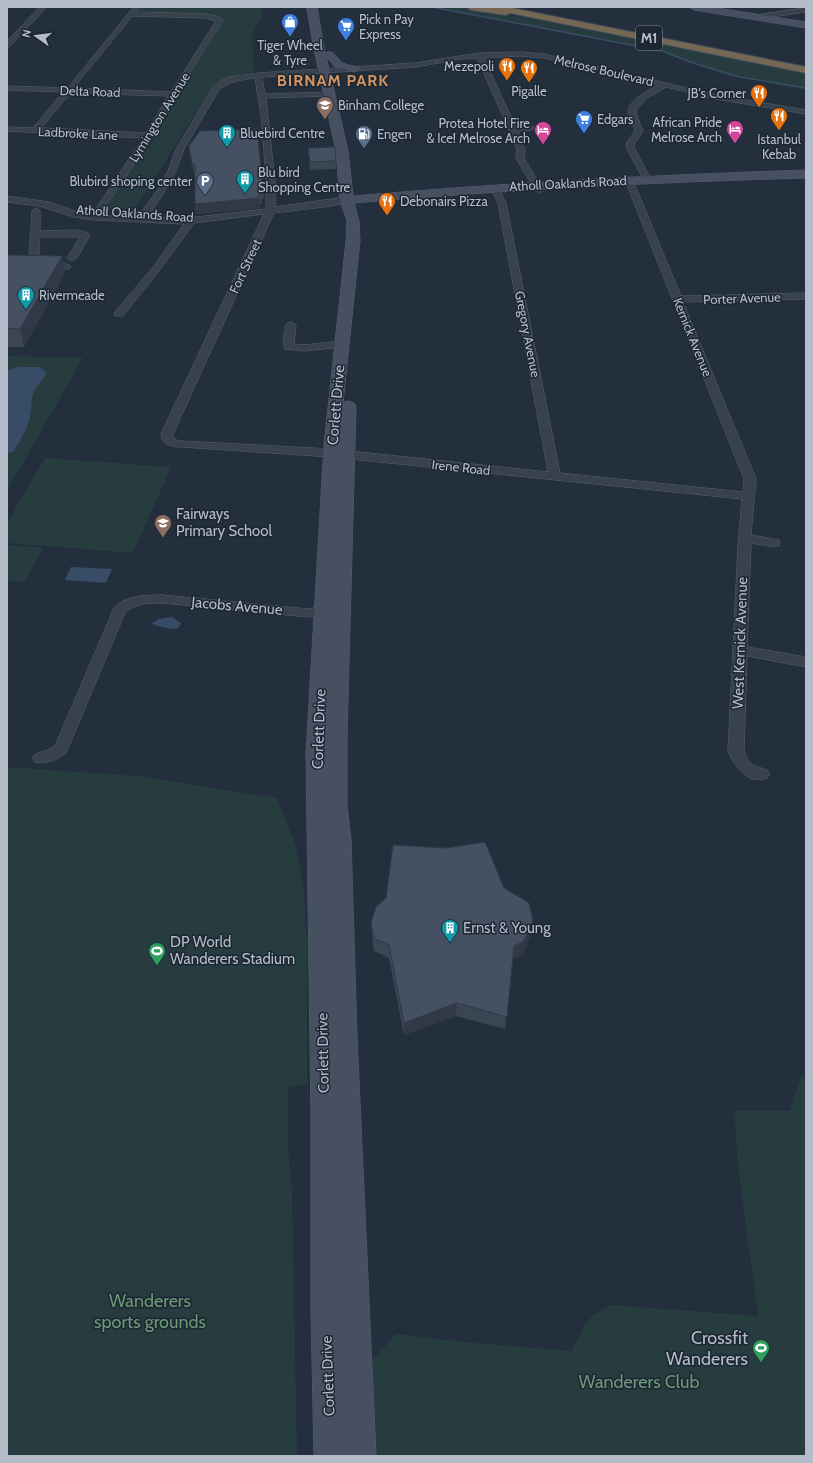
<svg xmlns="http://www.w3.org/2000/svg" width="813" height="1463" font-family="Cabin,sans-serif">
	<rect width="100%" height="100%" fill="#242f3e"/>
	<g fill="#263c3f">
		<path d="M140 7H262L260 11 263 13 252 36 254 72 228 78 212 87 135 209C128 212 113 213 107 207L109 204 223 21 221 18 213 15 137 11Z"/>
		<polygon points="428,7 458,7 556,23 806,73 806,90 725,75 654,50"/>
		<polygon points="7,356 83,358 7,491"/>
		<polygon points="45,458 171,467 133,553 7,543 7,523"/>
		<polygon points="7,545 43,548 24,582 7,581"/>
		<polygon points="7,767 137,776 277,798 296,846 304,892 307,943 307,1084 288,1087 288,1147 292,1192 297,1456 7,1456"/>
		<polygon points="801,1076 806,1079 806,1456 372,1456 367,1366 396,1334 474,1343 571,1351 583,1328 592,1316 611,1305 758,1316 738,1166 734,1110 790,1111"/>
	</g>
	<g fill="#394c67">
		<path d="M18 367H40L46 373C44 381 37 384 34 391 31 399 32 407 30 416 28 428 19 442 13 452L8 453 7 371Z"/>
		<polygon points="71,567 112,569 106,583 65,580"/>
		<polygon points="172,617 181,623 178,628 171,629 154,625 152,623 159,619"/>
	</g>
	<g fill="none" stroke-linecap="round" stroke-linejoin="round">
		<polyline stroke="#394c67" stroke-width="1.5" points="432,7 663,51 690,62 740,77 806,88"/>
		<defs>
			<g id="street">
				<polygon points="40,7 47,7 9,47 7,48 7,42"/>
				<path d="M134 7H140L136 12 206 14 217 16 223 20 177 94 153 136 100 215 139 216 160 186 168 171 176 149 213 87 222 80 230 77 258 73 415 63 479 53 521 52 544 54 716 95 806 110V114L716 99 666 87 647 98 636 110 637 116 643 131 635 143 634 147 651 179 647 182 643 179 626 147 627 142 635 131C634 125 630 122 629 116 624 101 648 91 658 85L544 58 521 56 484 58 515 126H531L535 128 531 130 518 131 525 151 524 158 543 190 539 193 535 190 516 158 517 151 510 132 477 58 462 59 415 67 262 77 265 94 330 92 334 94 330 96 266 98 275 183V207L346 197 350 200 349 202 332 206 274 213 173 434V437L176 440 182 441 331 449 548 472 498 203 493 193 497 190 500 191 506 203 560 473 743 492 744 479 625 180 629 177 632 178 681 296 806 293V299L683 302 756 479 751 535 779 540 780 543 779 546 774 547 751 543 747 647 806 657V667L747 656 744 751C750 766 753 765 767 770L770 774 767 778C747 785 735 767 728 751L738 546 742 499 331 457 182 447C173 447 161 445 161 434L264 214 194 223 159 271 123 316H115L114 314 115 312 153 267 184 224 94 220 74 217 39 206 7 202V196L49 202 75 211 93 214V213L143 138 7 131V127L33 128 63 92 7 90V86L67 88ZM133 16 206 18 216 21 171 92 74 88ZM255 78 261 115 266 176V209L188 218 148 217 168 186 176 171 184 149 219 90C230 81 241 80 255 78ZM71 93 168 96 146 133 42 128Z"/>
				<polygon points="806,8 806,12 757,19 754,17 757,15"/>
				<polygon points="36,208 40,211 40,231 78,230 88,233 90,235 77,258 72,261 67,258 80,237 39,237 39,256 35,263 66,264 69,265 71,267 69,269 7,268 7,262 26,263 29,256 32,211"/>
				<polygon points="291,322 296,325 294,344 304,345 342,341 347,344 342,347 304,351 285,349 283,340 286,325"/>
				<path d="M162 595 308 609 334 604 339 605 341 608 339 611 308 617 162 603C149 603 134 603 125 613L66 753C58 759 45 765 35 762L32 758 35 754 48 750 55 746 114 608C126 595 146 595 162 595Z"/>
			</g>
			<g id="secondary">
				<path d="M307 7H317L325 53C334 48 336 59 343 63 347 65 354 66 359 67L360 69 355 72 335 67 326 56 348 151 353 196C504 183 654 175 806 170V178C655 182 504 190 354 203L359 221 360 241 343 402 348 401 354 403 356 406 347 737V805L351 839 357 1035 376 1456H314L311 1313V1118L306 754 324 445 346 241 347 221 340 200 336 151 314 49Z"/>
				<polygon points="689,7 711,7 806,22 806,28 694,10"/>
			</g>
			<polygon id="highway" points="466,7 507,7 806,67 806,73 510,13 506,15 471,10"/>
		</defs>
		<use href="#street" stroke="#565f6c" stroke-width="1"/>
		<use href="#secondary" stroke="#565f6c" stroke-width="1"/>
		<use href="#highway" stroke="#434c59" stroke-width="2"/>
		<use href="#street" fill="#38414e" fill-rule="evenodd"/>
		<use href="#secondary" fill="#465061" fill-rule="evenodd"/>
		<use href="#highway" fill="#746855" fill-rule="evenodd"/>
	</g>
	<g fill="#3b4654">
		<polygon points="257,129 264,199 261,199 262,204 259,204 260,208 196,214 195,204 195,174 194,174 190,156 189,146"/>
		<polygon points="308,148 336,161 336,169 310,170"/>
		<polygon points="7,255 62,256 65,273 24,347 7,347"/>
		<polygon points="504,888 531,933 523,954 513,959 505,1029 456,1016 404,1035 389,958 374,951 372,936 371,923"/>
	</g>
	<g fill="#303945">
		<polygon points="259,198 260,208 196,214 195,204"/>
		<polygon points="62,256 65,273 24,347 20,329"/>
		<polygon points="533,920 531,933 523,954 513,959 514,946"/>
		<polygon points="457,1003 456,1016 404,1035 404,1023"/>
	</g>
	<g fill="#455162" stroke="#303945">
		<polygon points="257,129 263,189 261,189 261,194 259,194 259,198 195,204 195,164 192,164 189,146 200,131"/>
		<polygon points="335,147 336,161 310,162 308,148"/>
		<polygon points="7,255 62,256 20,329 7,328"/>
		<polygon points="485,842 504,888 529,903 533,920 524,941 514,946 507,1017 457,1003 404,1023 389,945 374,938 371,923 376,907 386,898 393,845 446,848"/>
	</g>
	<defs>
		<symbol id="shop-pin" viewBox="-11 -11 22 30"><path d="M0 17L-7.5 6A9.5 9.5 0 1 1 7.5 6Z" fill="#3f7fe0" stroke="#1d2633"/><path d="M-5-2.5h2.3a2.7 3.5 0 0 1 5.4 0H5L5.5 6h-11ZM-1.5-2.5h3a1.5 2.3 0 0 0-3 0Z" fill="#fff"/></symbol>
		<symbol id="supermarket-pin" viewBox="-11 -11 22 30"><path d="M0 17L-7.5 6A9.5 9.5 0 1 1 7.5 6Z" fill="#3f7fe0" stroke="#1d2633"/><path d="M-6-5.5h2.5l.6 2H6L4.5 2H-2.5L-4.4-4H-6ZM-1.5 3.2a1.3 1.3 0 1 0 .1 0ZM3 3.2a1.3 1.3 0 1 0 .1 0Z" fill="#fff"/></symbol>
		<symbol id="restaurant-pin" viewBox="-11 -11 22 30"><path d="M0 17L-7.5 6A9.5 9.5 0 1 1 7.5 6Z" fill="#e8710a" stroke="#1d2633"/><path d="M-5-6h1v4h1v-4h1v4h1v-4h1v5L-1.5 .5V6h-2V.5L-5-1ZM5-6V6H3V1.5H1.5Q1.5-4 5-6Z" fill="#fff"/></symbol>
		<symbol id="school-pin" viewBox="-11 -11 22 30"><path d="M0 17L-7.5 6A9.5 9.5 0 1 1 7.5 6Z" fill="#8d6e63" stroke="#1d2633"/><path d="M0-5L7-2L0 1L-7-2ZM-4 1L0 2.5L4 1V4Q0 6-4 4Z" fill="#fff"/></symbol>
		<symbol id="hotel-pin" viewBox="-11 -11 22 30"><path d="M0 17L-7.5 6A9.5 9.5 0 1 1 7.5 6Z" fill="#d1479c" stroke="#1d2633"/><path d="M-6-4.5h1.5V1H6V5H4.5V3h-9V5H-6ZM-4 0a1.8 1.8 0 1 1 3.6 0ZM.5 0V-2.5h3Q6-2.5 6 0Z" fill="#fff"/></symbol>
		<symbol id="building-pin" viewBox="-11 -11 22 30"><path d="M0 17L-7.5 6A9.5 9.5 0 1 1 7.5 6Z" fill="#0f9aa8" stroke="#1d2633"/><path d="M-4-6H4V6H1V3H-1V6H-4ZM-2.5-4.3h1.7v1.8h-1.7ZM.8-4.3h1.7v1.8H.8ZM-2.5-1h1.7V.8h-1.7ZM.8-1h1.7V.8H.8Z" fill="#fff"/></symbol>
		<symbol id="fuel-pin" viewBox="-11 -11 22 30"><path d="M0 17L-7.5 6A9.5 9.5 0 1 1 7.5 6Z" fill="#5c6f8a" stroke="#1d2633"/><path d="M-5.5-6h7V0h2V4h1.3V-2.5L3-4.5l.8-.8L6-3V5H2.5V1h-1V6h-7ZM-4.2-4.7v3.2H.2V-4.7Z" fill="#fff"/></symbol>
		<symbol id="parking-pin" viewBox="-11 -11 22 30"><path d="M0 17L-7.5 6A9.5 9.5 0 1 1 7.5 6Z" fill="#5c6f8a" stroke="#1d2633"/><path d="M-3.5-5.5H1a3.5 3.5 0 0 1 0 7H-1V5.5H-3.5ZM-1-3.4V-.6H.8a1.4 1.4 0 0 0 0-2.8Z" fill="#fff"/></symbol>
		<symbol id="stadium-pin" viewBox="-11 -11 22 30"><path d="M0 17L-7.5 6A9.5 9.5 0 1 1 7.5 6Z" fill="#2e9e5b" stroke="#1d2633"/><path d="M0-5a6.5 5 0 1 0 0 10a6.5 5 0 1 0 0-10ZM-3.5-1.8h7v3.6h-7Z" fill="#fff"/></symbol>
	</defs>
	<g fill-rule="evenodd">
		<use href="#shop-pin" x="280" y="12" width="20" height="27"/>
		<use href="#supermarket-pin" x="336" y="16" width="20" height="27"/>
		<use href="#restaurant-pin" x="497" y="56" width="20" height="27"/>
		<use href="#restaurant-pin" x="519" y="58" width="20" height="27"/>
		<use href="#restaurant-pin" x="749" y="83" width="20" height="27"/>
		<use href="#school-pin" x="315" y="95" width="20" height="27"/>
		<use href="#restaurant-pin" x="769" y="106" width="20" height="27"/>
		<use href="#supermarket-pin" x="574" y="109" width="20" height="27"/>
		<use href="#hotel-pin" x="725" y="119" width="20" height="27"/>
		<use href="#hotel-pin" x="533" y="120" width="20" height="27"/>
		<use href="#building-pin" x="217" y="123" width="20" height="27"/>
		<use href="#fuel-pin" x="354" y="124" width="20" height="27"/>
		<use href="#building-pin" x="235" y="169" width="20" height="27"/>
		<use href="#parking-pin" x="195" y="171" width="20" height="27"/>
		<use href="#restaurant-pin" x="377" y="191" width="20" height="27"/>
		<use href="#building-pin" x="16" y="285" width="20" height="27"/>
		<use href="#school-pin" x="153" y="513" width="20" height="27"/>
		<use href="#building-pin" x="440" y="918" width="20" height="27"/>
		<use href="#stadium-pin" x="147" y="941" width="20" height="27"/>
		<use href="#stadium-pin" x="751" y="1338" width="20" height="27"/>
	</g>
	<g text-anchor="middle" stroke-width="3" stroke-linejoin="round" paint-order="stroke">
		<g font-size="13" fill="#b4bcc9" stroke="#1d2633" text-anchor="start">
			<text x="359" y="24">Pick n Pay<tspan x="359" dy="15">Express</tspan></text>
			<text x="290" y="50" text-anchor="middle">Tiger Wheel<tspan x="290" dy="15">&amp; Tyre</tspan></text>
			<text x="494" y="71" text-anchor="end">Mezepoli</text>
			<text x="529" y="96" text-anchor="middle">Pigalle</text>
			<text x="746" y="98" text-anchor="end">JB's Corner</text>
			<text x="338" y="110">Binham College</text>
			<text x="597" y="124">Edgars</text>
			<text x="722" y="127" text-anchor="end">African Pride<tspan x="722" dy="15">Melrose Arch</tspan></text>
			<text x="530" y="128" text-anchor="end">Protea Hotel Fire<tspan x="530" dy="15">&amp; Ice! Melrose Arch</tspan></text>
			<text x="240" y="138">Bluebird Centre</text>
			<text x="377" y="139">Engen</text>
			<text x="779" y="144" text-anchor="middle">Istanbul<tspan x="779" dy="15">Kebab</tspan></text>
			<text x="258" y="177">Blu bird<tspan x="258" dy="15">Shopping Centre</tspan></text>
			<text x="192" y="186" text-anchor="end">Blubird shoping center</text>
			<text x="400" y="206">Debonairs Pizza</text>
			<text x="39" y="300">Rivermeade</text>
		</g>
		<g font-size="13" fill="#b4bcc9" stroke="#1d2633">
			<text transform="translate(604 70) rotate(13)" y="5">Melrose Boulevard</text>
			<text transform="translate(90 91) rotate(2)" y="5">Delta Road</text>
			<text transform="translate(159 117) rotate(-58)" y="5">Lymington Avenue</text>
			<text transform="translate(78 133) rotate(3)" y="5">Ladbroke Lane</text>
			<text transform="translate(568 183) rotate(-3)" y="5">Atholl Oaklands Road</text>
			<text transform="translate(135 213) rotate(4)" y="5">Atholl Oaklands Road</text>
			<text transform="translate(245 266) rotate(-65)" y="5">Fort Street</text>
			<text transform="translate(742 298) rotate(-2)" y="5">Porter Avenue</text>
			<text transform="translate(528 334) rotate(79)" y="5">Gregory Avenue</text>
			<text transform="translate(693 337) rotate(68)" y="5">Kernick Avenue</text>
			<text transform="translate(461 467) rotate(6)" y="5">Irene Road</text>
		</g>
		<rect fill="#1d2633" stroke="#878f9c" stroke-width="1" x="636" y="26" width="26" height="24" rx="3"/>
		<g font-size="14" font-weight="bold" fill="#b4bcc9">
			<text x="649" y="43">M1</text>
		</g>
		<g font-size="15" fill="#b4bcc9" stroke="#1d2633">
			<text transform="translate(336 405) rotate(-85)" y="5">Corlett Drive</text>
			<text transform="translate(237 606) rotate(5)" y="5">Jacobs Avenue</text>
			<text transform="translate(740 643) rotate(-88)" y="5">West Kernick Avenue</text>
			<text transform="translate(319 729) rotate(-88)" y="5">Corlett Drive</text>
			<text transform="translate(323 1053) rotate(-91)" y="5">Corlett Drive</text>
			<text transform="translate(328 1376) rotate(-92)" y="5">Corlett Drive</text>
		</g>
		<g font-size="15" fill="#b4bcc9" stroke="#1d2633" text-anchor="start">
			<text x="176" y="519">Fairways<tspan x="176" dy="17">Primary School</tspan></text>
			<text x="463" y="933">Ernst &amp; Young</text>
			<text x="170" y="947">DP World<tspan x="170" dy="17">Wanderers Stadium</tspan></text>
		</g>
		<g font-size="16" font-weight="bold" letter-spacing="1" fill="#d59563" stroke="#1d2633">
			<text x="333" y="86">BIRNAM PARK</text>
		</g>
		<g font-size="18" fill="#6b9a76" stroke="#1d2633">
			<text x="150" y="1307">Wanderers<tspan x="150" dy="21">sports grounds</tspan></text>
			<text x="639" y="1388">Wanderers Club</text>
		</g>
		<g font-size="18" fill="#b4bcc9" stroke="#1d2633" text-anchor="end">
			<text x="748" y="1344">Crossfit<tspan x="748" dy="21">Wanderers</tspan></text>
		</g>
	</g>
	<rect width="813" height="1463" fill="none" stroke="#b4bcc9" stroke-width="16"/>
	<g transform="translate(36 36) rotate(284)" stroke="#1d2633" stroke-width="3" paint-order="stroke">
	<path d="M0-3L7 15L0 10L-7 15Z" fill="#b4bcc9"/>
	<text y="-6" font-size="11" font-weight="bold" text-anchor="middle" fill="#b4bcc9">N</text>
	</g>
</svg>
